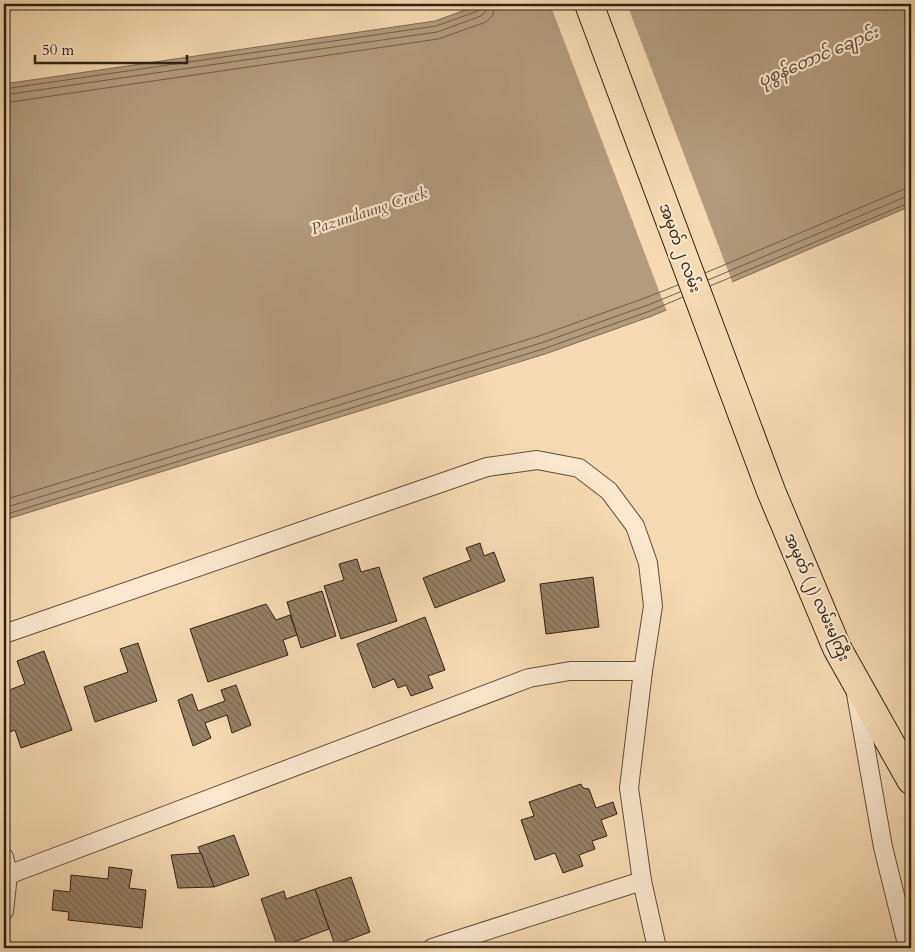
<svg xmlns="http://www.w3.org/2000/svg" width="915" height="952" font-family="Cardo,'Noto Sans Myanmar',serif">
	<defs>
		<pattern id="building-back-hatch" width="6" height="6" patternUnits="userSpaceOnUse" patternTransform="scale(1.25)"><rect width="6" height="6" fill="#968266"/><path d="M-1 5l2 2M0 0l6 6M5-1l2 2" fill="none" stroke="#7b6a53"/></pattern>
	</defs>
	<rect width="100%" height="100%" fill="#f6dbb2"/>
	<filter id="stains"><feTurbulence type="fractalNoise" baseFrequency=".004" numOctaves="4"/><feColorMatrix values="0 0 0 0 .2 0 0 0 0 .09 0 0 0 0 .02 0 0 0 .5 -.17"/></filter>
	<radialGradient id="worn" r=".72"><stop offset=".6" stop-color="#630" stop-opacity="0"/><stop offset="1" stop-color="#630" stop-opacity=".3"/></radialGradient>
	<polygon fill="#b29c7c" stroke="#7d6b52" points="482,4 911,4 911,206 652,316 545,354 4,520 4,84 435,21"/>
	<polygon fill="#f6dbb2" points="550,4 627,4 733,284 667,312"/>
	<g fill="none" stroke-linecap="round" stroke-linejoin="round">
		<g stroke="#705f48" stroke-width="1">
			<polyline points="4,89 436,26 478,11 481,4"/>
			<polyline points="4,95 437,32 481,16 486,11 488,4"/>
			<polyline points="4,103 438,39 486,22 493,15 495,4"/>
			<polyline points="705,273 902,190 911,188"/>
			<polyline points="708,280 905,197 911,196"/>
			<polyline points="710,286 911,202"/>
			<polyline points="4,500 539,336 645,298 678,285"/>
			<polyline points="4,508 541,343 648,305 680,292"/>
			<polyline points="4,515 543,349 650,311 683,297"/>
		</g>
	</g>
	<g fill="url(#building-back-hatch)" stroke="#2e2213">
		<polygon points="480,543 484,556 494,552 505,581 435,608 423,578 471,560 466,548"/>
		<polygon points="357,559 361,572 379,567 397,621 341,639 324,586 344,580 339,564"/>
		<polygon points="593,577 599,627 546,634 540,584"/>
		<polygon points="322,591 336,636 301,648 287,602"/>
		<polygon points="266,604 276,620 290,615 297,635 283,640 288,655 208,682 190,629"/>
		<polygon points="425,617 445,670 428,676 433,688 411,696 406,685 398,688 394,679 373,688 357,644"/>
		<polygon points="138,643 157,701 95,722 84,687 128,672 120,649"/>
		<polygon points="44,651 72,730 21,748 15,730 4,734 4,710 7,709 4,700 4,692 25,684 17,661"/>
		<polygon points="236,685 251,725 232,733 227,715 205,723 211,738 193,746 178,700 192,694 198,711 225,701 221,690"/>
		<polygon points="581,784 583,788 589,789 596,808 613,802 617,814 601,820 607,836 592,841 595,849 579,855 583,866 563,873 555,853 535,860 521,820 534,816 529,802"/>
		<polygon points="234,835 249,875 214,887 198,847"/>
		<polygon points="201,853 214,887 178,888 171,855"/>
		<polygon points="109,867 132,870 129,888 146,890 142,928 68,920 69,912 52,910 54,890 70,892 71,875 108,879"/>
		<polygon points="351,877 370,932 335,945 315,889"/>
		<polygon points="315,889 329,929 278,948 261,899 284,891 286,899"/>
	</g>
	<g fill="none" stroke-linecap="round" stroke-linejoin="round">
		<defs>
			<g id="minor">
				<polyline points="4,634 487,467 537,460 579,468 609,491 635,526 648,563 653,606 643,671 629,788 642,881 657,948"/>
				<polyline points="856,694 883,847 908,948"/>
				<polyline points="4,857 8,875 4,911"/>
				<polyline points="8,875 529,678 570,671 643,671"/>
				<polyline points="432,948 642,881"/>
			</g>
			<polyline id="primary" points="589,4 771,491 837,648 911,780"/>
		</defs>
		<use href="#minor" stroke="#60503b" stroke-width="20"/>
		<use href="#primary" stroke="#2e2213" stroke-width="30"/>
		<use href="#minor" stroke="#f9e8cd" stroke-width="18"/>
		<use href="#primary" stroke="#f6dbb2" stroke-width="28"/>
	</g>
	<g text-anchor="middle" stroke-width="4.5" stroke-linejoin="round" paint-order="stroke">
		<g font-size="15" fill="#2e2213" stroke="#f9e8cd">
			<text transform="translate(680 248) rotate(70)" y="5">အမှတ် ၂ လမ်း</text>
			<text transform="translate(817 597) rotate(66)" y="5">အမှတ် (၂) လမ်းမကြီး</text>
		</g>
		<g font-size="16" font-style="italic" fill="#5c4d38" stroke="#f9e8cd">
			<text transform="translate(818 56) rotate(-23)" y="6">ပုစွန်တောင် ချောင်း</text>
			<text transform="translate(369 210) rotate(-18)" y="6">Pazundaung Creek</text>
		</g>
	</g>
	<rect width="915" height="952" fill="none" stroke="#f6dbb2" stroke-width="20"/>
	<rect x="5" y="5" width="905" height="942" fill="none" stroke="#2e2213" stroke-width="2.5"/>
	<rect x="10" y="10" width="895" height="932" fill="none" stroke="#2e2213"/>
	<path d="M35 55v8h152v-8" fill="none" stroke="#2e2213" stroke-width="2.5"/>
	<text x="42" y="55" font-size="15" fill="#2e2213" stroke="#f9e8cd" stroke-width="4" paint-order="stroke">50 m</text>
	<rect width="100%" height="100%" filter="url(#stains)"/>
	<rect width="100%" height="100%" fill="url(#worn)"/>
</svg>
